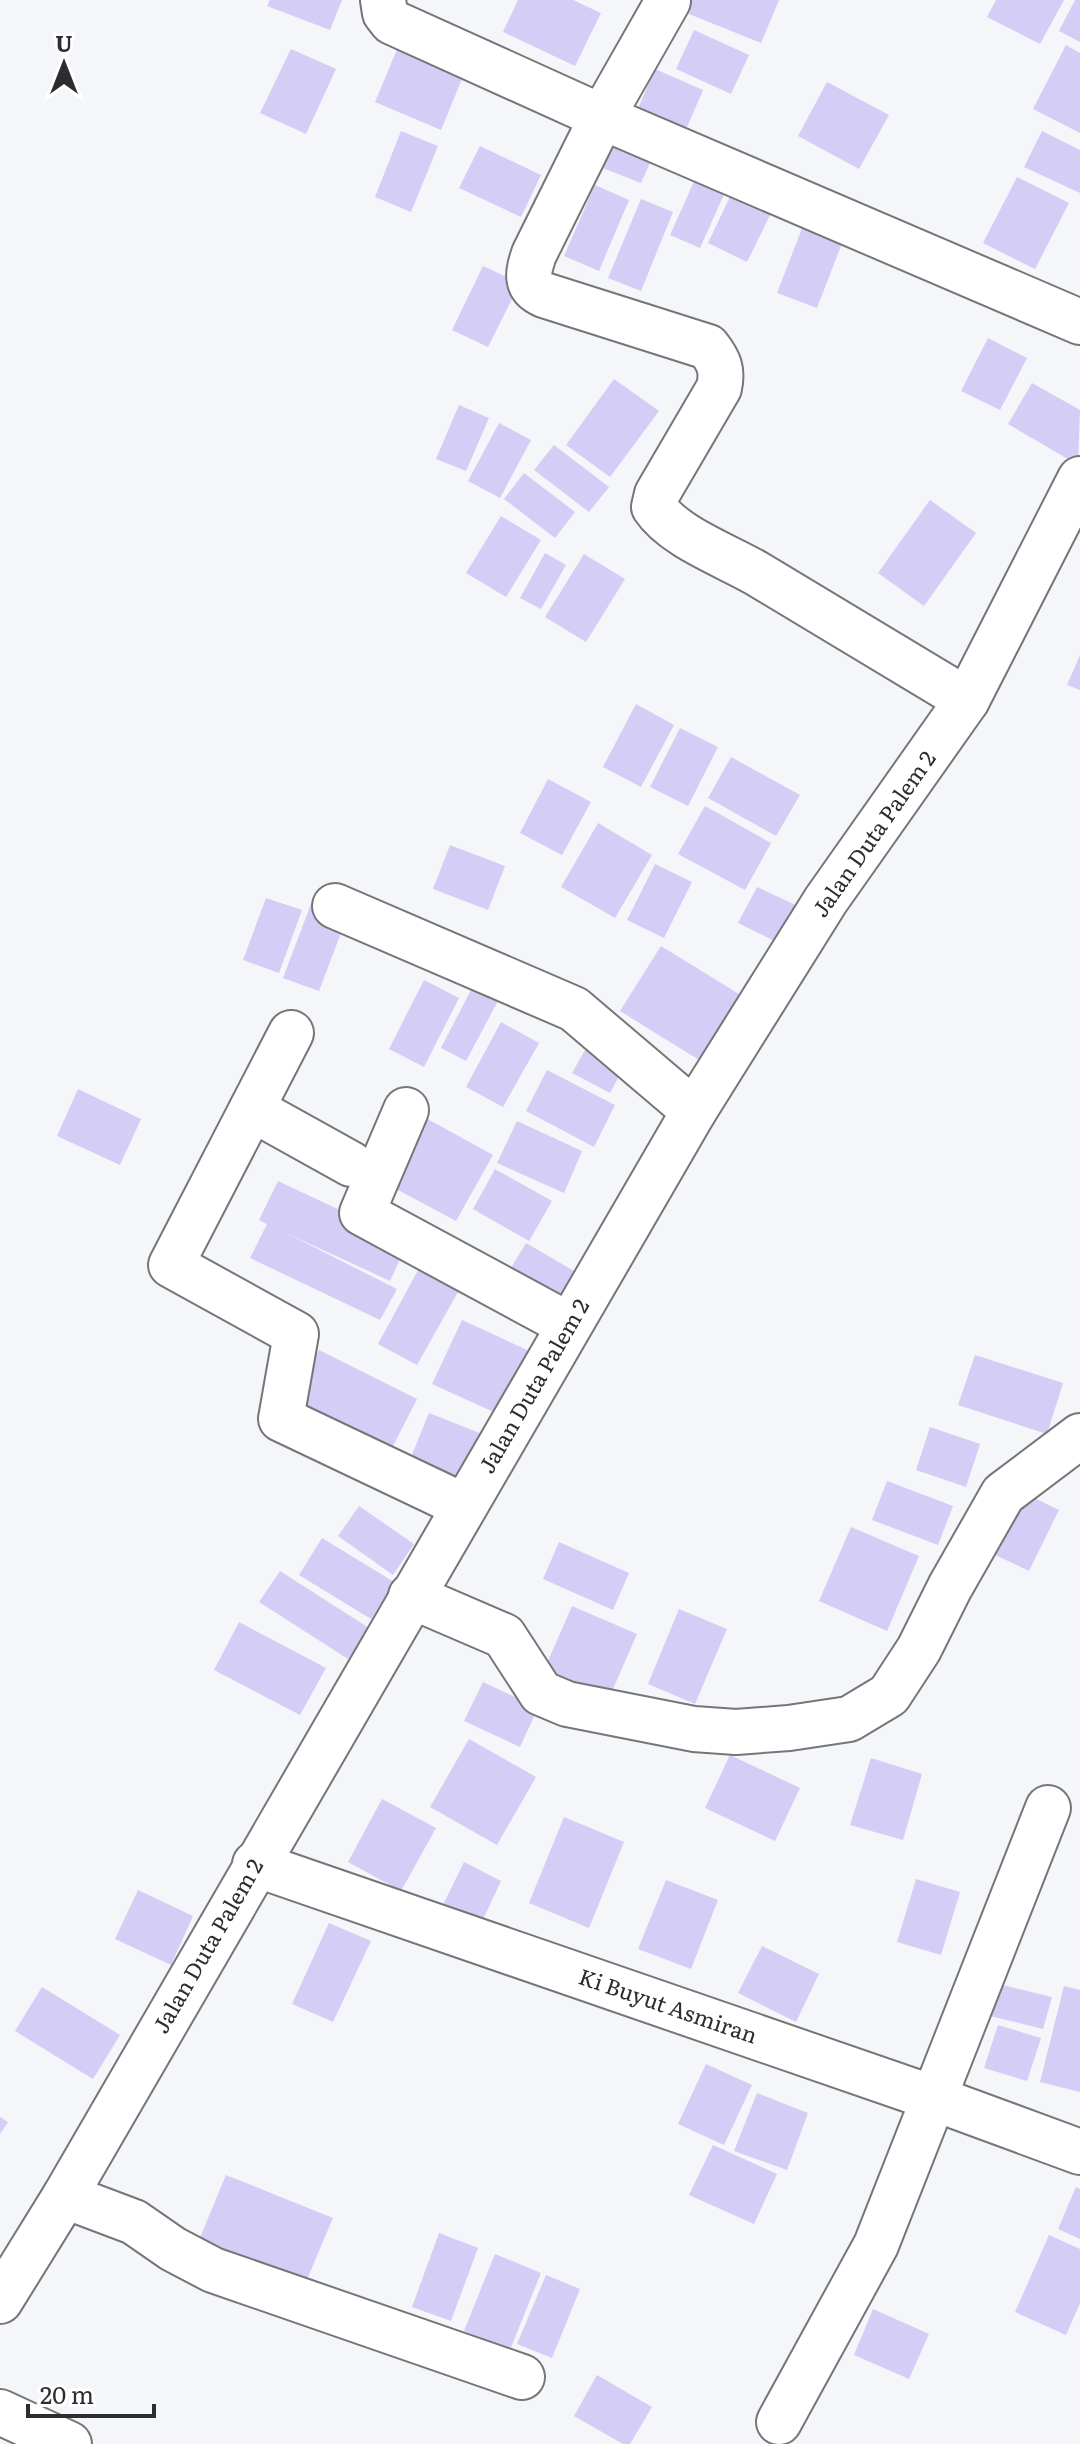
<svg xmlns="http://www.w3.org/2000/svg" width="1080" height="2444" font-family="Literata,serif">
	<rect width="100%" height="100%" fill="#f4f6f9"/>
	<g fill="#d4cdf6">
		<polygon points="270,0 342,0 330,30 267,6"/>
		<polygon points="518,0 573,0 601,13 575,66 503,32"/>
		<polygon points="689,0 779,0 761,43 684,12"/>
		<polygon points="996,0 1064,0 1040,44 987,17"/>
		<polygon points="1075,0 1080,0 1080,42 1059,31"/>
		<polygon points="694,30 749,55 731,94 676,69"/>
		<polygon points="403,35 469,62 441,130 375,102"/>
		<polygon points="1066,45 1080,53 1080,133 1033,109"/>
		<polygon points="291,49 336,69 306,134 260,113"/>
		<polygon points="655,69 703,90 684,134 636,113"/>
		<polygon points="827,82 889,115 859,169 798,136"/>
		<polygon points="401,131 438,146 411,212 375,197"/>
		<polygon points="1042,131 1080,150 1080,193 1024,167"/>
		<polygon points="610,141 652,158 641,183 600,167"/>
		<polygon points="480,146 541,175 521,217 459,188"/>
		<polygon points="696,177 726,190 700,248 670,235"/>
		<polygon points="1017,177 1069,203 1035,269 983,243"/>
		<polygon points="736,184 776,203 747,262 708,243"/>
		<polygon points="595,185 629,200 599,271 564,256"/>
		<polygon points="641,199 673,212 641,291 608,278"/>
		<polygon points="806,218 846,233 817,308 777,293"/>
		<polygon points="483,266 520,283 488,347 452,330"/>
		<polygon points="988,338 1027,358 1000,410 961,391"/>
		<polygon points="614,379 659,411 610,477 566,445"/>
		<polygon points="1032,383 1080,410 1078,465 1008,424"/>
		<polygon points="459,405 489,418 466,471 436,459"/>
		<polygon points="499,423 531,440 500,498 468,481"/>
		<polygon points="554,445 609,487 589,512 534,470"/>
		<polygon points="524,473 575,512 555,538 504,499"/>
		<polygon points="930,500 976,533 924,606 878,573"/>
		<polygon points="501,516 541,540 506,597 466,573"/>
		<polygon points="545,553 566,565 541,609 520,598"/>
		<polygon points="584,554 625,579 586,642 545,617"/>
		<polygon points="1080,655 1080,690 1067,685"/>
		<polygon points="636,704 674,725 641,787 603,767"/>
		<polygon points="680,728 718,747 688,806 650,787"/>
		<polygon points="731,757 800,795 776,836 708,798"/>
		<polygon points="548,779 591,802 562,855 520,833"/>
		<polygon points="705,806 771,843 745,890 678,854"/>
		<polygon points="598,823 652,855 615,918 561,887"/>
		<polygon points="450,845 505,866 488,910 433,889"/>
		<polygon points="655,864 692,882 664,938 627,920"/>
		<polygon points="757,887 806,910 787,947 738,923"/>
		<polygon points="266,898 302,910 279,973 243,960"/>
		<polygon points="311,904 347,917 319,991 283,978"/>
		<polygon points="661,946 752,1002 712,1068 620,1011"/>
		<polygon points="424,980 459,998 424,1067 389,1049"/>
		<polygon points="473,986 499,999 466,1061 441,1048"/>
		<polygon points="501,1022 539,1043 503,1107 466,1087"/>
		<polygon points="588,1045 625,1065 610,1093 572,1073"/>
		<polygon points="547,1070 615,1105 594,1147 526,1111"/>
		<polygon points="78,1089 141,1119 120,1165 57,1136"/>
		<polygon points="424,1117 493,1155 456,1221 387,1184"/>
		<polygon points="517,1121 582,1151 564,1193 497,1163"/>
		<polygon points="495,1169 552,1201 529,1241 473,1209"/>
		<polygon points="278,1181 408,1242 390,1281 286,1233 397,1289 380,1320 250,1258 267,1224 259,1220"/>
		<polygon points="526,1243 586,1278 564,1316 503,1281"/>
		<polygon points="423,1261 463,1283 417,1365 378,1344"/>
		<polygon points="462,1320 538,1355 509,1419 432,1384"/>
		<polygon points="319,1350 417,1399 392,1448 294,1399"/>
		<polygon points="975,1355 1063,1383 1047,1434 958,1405"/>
		<polygon points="429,1413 482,1434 462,1482 409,1462"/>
		<polygon points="930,1427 980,1444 966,1487 916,1470"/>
		<polygon points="887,1481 953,1506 938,1545 872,1520"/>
		<polygon points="1022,1492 1059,1510 1029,1571 991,1553"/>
		<polygon points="359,1506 414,1544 393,1575 338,1536"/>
		<polygon points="851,1527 919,1556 887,1631 819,1601"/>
		<polygon points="322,1538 394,1582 371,1619 299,1575"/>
		<polygon points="559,1542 629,1573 613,1610 543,1579"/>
		<polygon points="280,1571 369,1628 348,1659 259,1602"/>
		<polygon points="572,1606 637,1634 609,1698 544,1670"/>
		<polygon points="679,1609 727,1629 695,1704 648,1684"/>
		<polygon points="239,1622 326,1668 300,1715 214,1670"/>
		<polygon points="483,1682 538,1708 520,1747 464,1721"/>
		<polygon points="469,1739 536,1777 497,1845 430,1807"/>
		<polygon points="730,1755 800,1788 775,1841 705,1808"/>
		<polygon points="871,1758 922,1774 903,1840 850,1825"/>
		<polygon points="382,1799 436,1828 401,1891 348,1862"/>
		<polygon points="564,1817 624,1842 589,1928 529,1903"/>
		<polygon points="464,1862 501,1881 478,1930 440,1911"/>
		<polygon points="916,1879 960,1892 941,1955 897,1942"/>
		<polygon points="666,1880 718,1900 691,1969 638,1949"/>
		<polygon points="138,1890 193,1916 171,1965 115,1939"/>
		<polygon points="329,1923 371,1941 333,2022 292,2004"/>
		<polygon points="762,1946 819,1974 796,2022 738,1993"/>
		<polygon points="994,1983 1052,1997 1043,2029 986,2015"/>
		<polygon points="1064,1986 1080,1990 1080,2092 1040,2082"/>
		<polygon points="42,1987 120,2035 93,2079 15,2031"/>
		<polygon points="998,2025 1041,2038 1027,2081 984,2068"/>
		<polygon points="706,2064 752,2085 724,2145 678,2124"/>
		<polygon points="757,2093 808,2113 787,2170 734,2151"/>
		<polygon points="0,2117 8,2122 0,2134"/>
		<polygon points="713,2145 777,2174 754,2224 689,2195"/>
		<polygon points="226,2175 333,2218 305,2284 199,2240"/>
		<polygon points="1076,2187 1080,2189 1080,2239 1058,2229"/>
		<polygon points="439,2233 478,2248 451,2321 412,2307"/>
		<polygon points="1049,2235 1080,2249 1080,2303 1066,2335 1015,2312"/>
		<polygon points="495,2254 541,2273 510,2350 464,2331"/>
		<polygon points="546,2275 580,2289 552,2358 517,2344"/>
		<polygon points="873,2309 929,2334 909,2379 854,2355"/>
		<polygon points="597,2375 652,2407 630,2444 623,2444 574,2416"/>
	</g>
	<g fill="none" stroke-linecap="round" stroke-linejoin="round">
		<defs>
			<g id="minor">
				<polyline points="383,0 385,13 392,22 602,117 1080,322"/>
				<path d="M668 1 602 117 534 254C528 272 524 286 544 295L708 347C719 361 723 370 719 388L657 494 654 507C674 537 725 555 756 573 827 615 897 658 967 700"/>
				<polyline points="335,906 574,1009 694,1111"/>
				<polyline points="291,1033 171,1265 296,1334 281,1419 464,1506"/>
				<polyline points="252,1109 351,1164"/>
				<polyline points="406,1110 362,1213 569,1325"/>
				<polyline points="411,1596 504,1636 541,1693 567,1704 694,1729 736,1732 789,1728 849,1719 889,1695 919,1649 950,1587 1003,1494 1080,1436"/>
				<polyline points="255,1864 936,2099 1080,2152"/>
				<polyline points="65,2196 134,2222 173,2249 213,2270 522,2377"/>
				<polyline points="0,2301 65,2196 694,1111 826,900 967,700 1080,479"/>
				<polyline points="0,2412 69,2444"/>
				<polyline points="779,2422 876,2245 1048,1808"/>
			</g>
		</defs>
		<use href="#minor" stroke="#747678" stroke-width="48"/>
		<use href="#minor" stroke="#fff" stroke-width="44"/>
	</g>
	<g text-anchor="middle" stroke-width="7" stroke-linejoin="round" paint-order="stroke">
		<g font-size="22" fill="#2c2d2e" stroke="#fff">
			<text transform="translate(874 834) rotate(-55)" y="8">Jalan Duta Palem 2</text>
			<text transform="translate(534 1386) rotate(-60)" y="8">Jalan Duta Palem 2</text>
			<text transform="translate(208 1946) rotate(-60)" y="8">Jalan Duta Palem 2</text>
			<text transform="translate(668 2006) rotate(19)" y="8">Ki Buyut Asmiran</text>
		</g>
	</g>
	<g transform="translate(64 64)" stroke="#ffffff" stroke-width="6" paint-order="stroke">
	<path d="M0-6L14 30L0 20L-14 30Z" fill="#2c2d2e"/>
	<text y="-12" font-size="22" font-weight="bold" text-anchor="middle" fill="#2c2d2e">U</text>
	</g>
	<path d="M28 2404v12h126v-12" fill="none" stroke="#2c2d2e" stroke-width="4"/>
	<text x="40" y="2404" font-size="24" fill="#2c2d2e" stroke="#ffffff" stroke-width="6" paint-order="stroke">20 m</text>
</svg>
